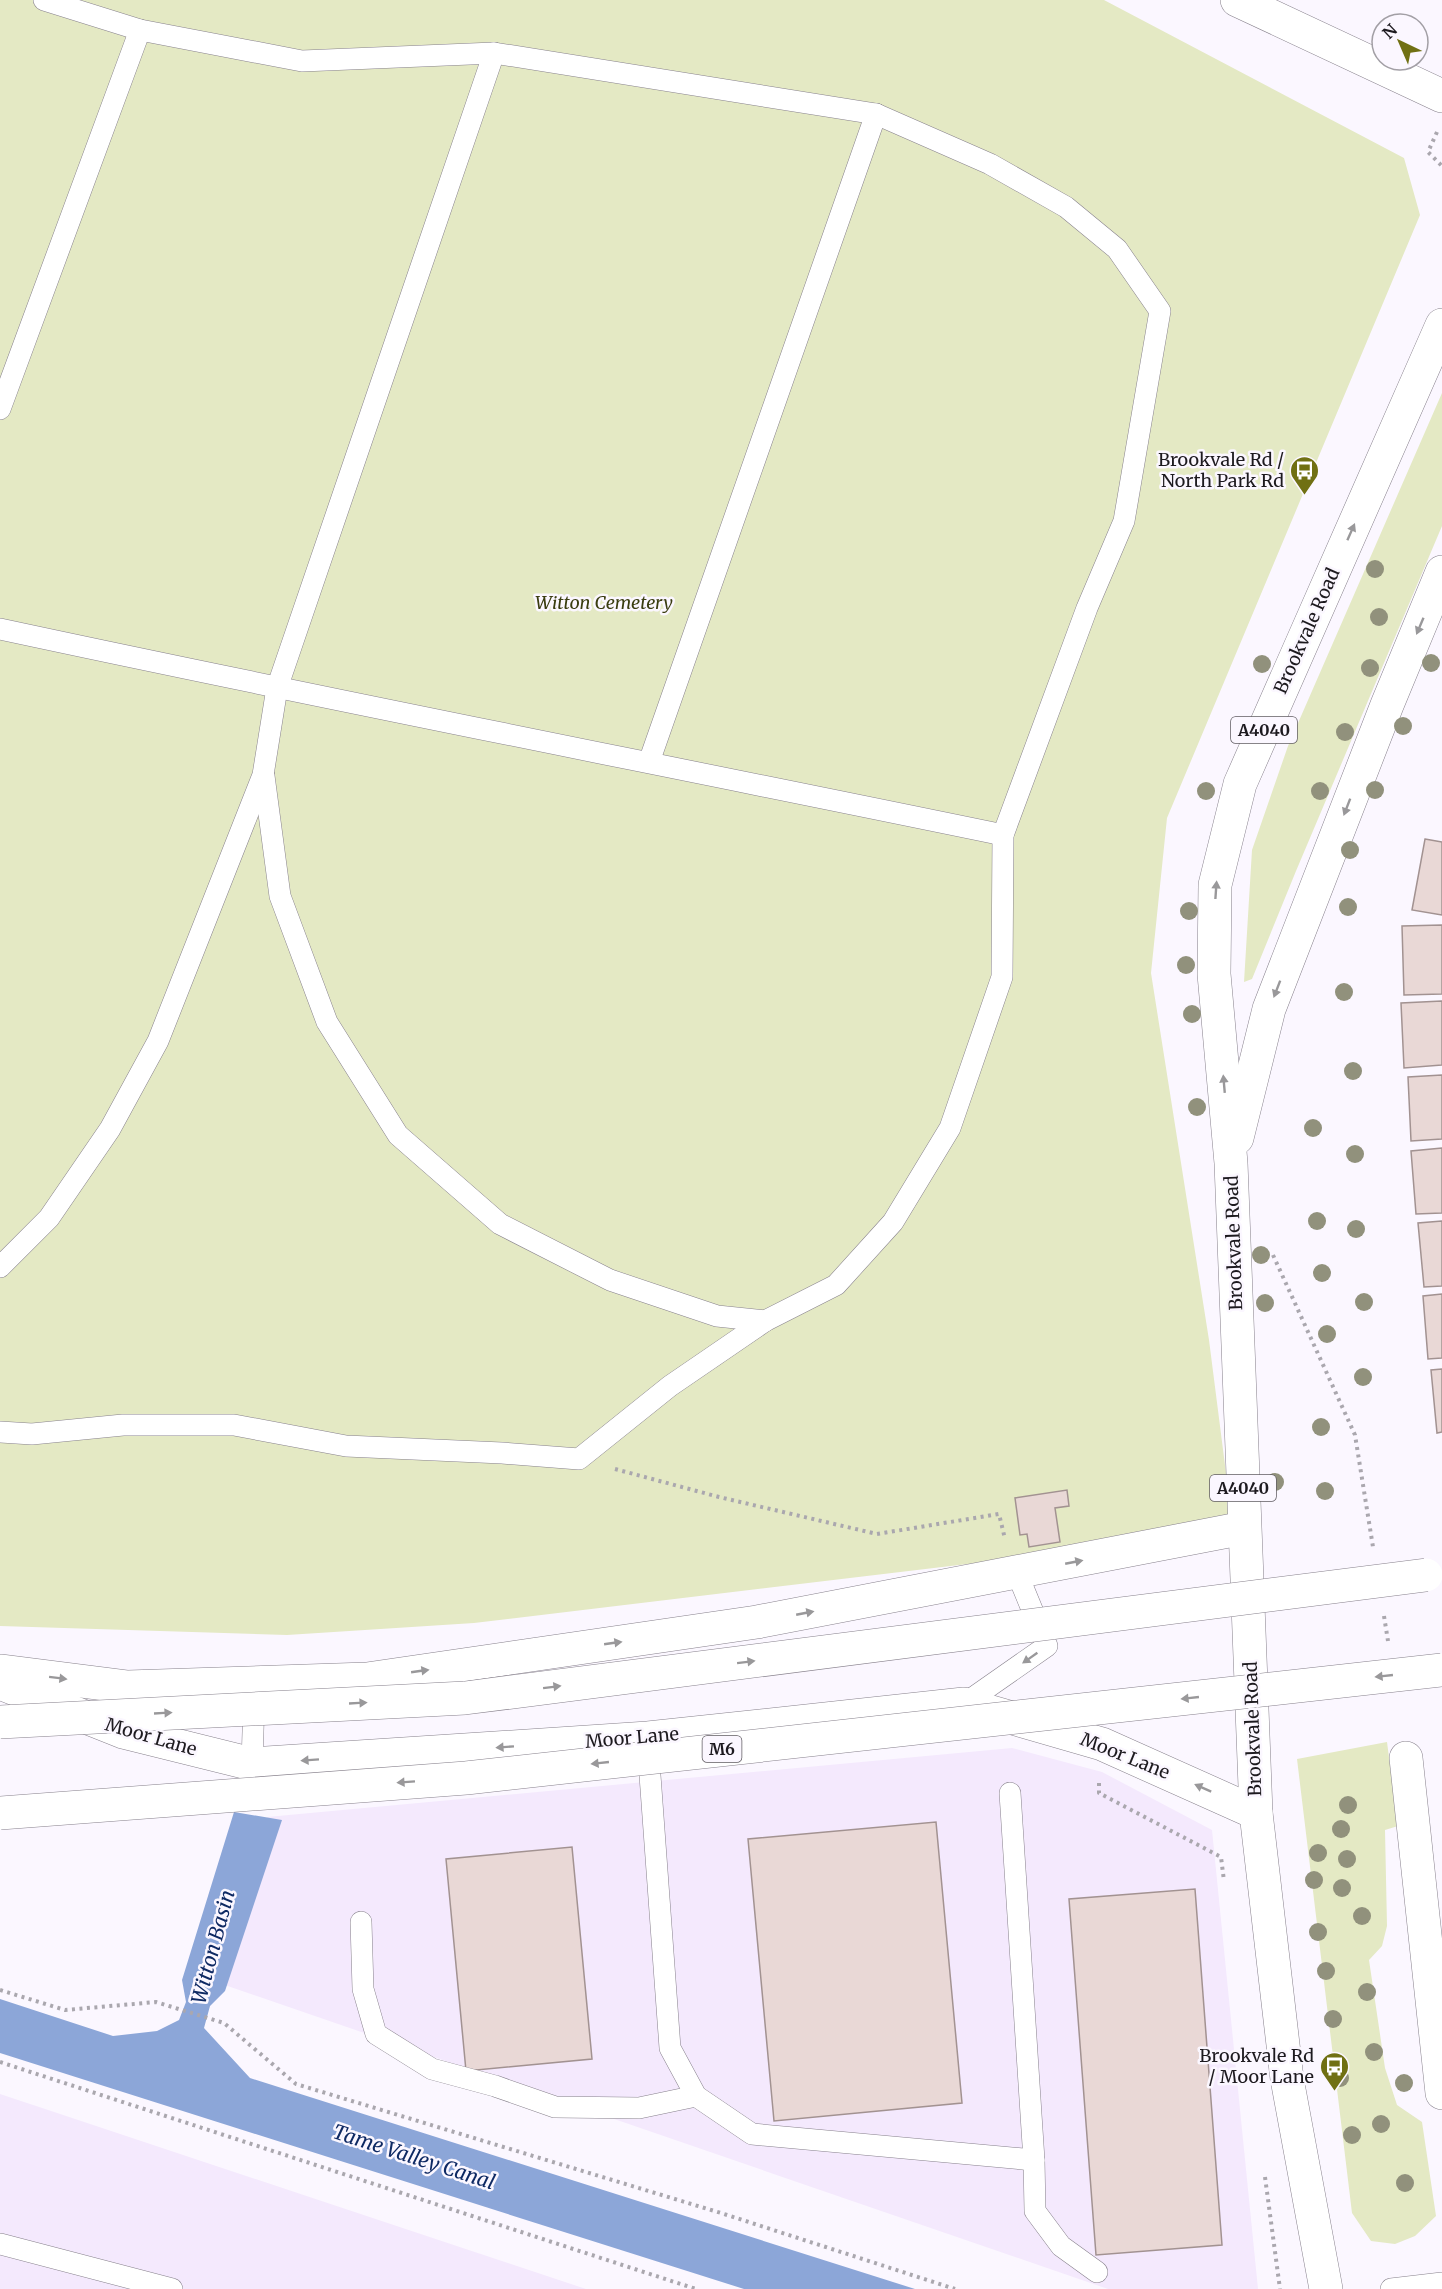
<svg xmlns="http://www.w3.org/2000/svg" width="1442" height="2289" font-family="Merriweather,serif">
	<rect width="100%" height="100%" fill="#fbf7ff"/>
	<g fill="#f4e9fd">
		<polygon points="1012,1748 1102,1772 1212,1830 1258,2289 1108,2289 219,1983 267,1817"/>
		<polygon points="0,2094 586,2289 0,2289"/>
	</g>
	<g fill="#e4e9c4">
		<polygon points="0,0 1104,0 1404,158 1420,215 1167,818 1151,973 1209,1340 1232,1520 1091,1551 959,1565 474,1623 287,1635 0,1626"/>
		<polygon points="1442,393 1442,526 1296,871 1252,979 1244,982 1252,850 1288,746"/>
		<polygon points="1387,1742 1398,1826 1385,1830 1387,1926 1382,1946 1369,1960 1385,2068 1397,2105 1422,2122 1436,2216 1415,2236 1395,2244 1371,2241 1352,2213 1297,1759"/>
	</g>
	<polygon fill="#8ca6d8" points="234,1812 282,1820 225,1991 210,2006 204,2028 250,2078 915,2289 744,2289 0,2053 0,1999 113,2036 157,2031 179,2020 186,2002 182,1980"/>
	<g fill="#e9d8d6" stroke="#a29291" stroke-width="1.5">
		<polygon points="1425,839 1442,842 1442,915 1412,910"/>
		<polygon points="1442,925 1442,994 1404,995 1402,926"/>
		<polygon points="1442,1001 1442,1065 1404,1068 1401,1003"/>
		<polygon points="1442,1075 1442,1139 1411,1141 1408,1077"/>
		<polygon points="1442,1148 1442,1213 1416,1214 1411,1151"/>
		<polygon points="1442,1221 1442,1286 1424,1287 1418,1223"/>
		<polygon points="1442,1294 1442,1358 1428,1359 1423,1296"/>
		<polygon points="1442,1369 1442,1432 1437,1433 1431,1370"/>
		<polygon points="1067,1490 1069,1506 1055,1508 1060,1542 1029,1547 1027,1534 1020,1535 1015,1498"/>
		<polygon points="936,1822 962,2103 774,2121 748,1839"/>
		<polygon points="572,1847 592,2059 466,2071 446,1859"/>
		<polygon points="1195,1889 1222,2245 1096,2255 1069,1899"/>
	</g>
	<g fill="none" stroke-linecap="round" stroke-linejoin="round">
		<defs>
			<g id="lane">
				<polyline points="0,409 140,30"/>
				<path d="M0 629C334 701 669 766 1003 835"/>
				<polyline points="649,762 876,114"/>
				<polyline points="264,776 280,896 327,1022 398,1135 500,1224 610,1280 717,1316 765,1321"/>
				<polyline points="0,1267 49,1218 110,1129 158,1041 263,775 277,688 494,53"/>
				<polyline points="0,1432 32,1434 123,1425 234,1425 346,1446 502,1453 579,1459 670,1386 765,1321 836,1285 893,1222 950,1128 1002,977 1003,835 1087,608 1124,521 1160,311 1117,249 1066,207 990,164 876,114 494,53 302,61 140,30 44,0"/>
				<polyline points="964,1704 1047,1646 1017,1573"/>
				<polyline points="648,1748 670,2048 696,2096 752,2134 1034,2160"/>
				<polyline points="252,1764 254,1699"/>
				<polyline points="1010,1793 1034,2160 1035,2211 1061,2246 1097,2272"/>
				<polyline points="361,1922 363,1989 376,2034 432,2069 495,2086 555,2107 639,2108 696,2096"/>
				<polyline points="0,2244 172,2289"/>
				<polyline points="1391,2289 1442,2283"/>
			</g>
			<g id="street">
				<polyline points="1237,0 1442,96"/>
				<polyline points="2,1671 128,1687 367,1679 757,1622 1244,1528"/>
				<polyline points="0,1683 123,1732 252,1764 648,1738 964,1704 1102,1744 1256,1813"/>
				<polyline points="1406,1758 1442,2093"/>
			</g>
			<g id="primary">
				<polyline points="1237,1138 1269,1009 1387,705 1442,572"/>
				<polyline points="1326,2289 1287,2079 1256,1813 1231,1163 1214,974 1215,885 1240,784 1442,325"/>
			</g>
		</defs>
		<use href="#lane" stroke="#87818c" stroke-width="22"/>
		<use href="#street" stroke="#87818c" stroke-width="34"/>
		<use href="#primary" stroke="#87818c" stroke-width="34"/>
		<g stroke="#aaa7ae" stroke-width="4" stroke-dasharray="3 4.5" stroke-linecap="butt">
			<polyline points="1437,132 1428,152 1442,166"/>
			<polyline points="1273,1255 1355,1435 1373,1547"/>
			<polyline points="615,1469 719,1497 877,1534 999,1514 1005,1539"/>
			<polyline points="1384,1616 1388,1641"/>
			<polyline points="1099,1783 1099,1793 1221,1857 1224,1881"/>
			<polyline points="0,1990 65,2010 156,2002 224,2023 296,2084 721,2213 955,2289"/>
			<polyline points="0,2062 696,2289"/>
			<polyline points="1265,2177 1280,2289"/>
		</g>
		<use href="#lane" stroke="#fff" stroke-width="21"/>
		<use href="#street" stroke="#fff" stroke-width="33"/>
		<use href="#primary" stroke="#fff" stroke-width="33"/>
		<defs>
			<g id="highway-bridge">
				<polyline points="0,1722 465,1698 1426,1575"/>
				<polyline points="0,1813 466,1778 1442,1670"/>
			</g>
		</defs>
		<use href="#highway-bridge" stroke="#87818c" stroke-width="34" stroke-linecap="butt"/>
		<use href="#highway-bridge" stroke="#fff" stroke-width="33"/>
	</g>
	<g fill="#91917c">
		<circle cx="1375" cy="569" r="9"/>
		<circle cx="1379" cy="617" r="9"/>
		<circle cx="1431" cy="663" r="9"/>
		<circle cx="1262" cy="664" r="9"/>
		<circle cx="1370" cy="668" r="9"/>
		<circle cx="1403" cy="726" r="9"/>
		<circle cx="1345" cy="732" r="9"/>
		<circle cx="1375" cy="790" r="9"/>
		<circle cx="1206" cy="791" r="9"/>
		<circle cx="1320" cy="791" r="9"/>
		<circle cx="1350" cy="850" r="9"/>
		<circle cx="1348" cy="907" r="9"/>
		<circle cx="1189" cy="911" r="9"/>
		<circle cx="1186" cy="965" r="9"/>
		<circle cx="1344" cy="992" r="9"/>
		<circle cx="1192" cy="1014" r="9"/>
		<circle cx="1353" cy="1071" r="9"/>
		<circle cx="1197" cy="1107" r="9"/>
		<circle cx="1313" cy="1128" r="9"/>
		<circle cx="1355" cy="1154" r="9"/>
		<circle cx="1317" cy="1221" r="9"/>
		<circle cx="1356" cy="1229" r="9"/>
		<circle cx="1261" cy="1255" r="9"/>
		<circle cx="1322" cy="1273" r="9"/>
		<circle cx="1364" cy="1302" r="9"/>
		<circle cx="1265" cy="1303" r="9"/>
		<circle cx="1327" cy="1334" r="9"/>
		<circle cx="1363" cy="1377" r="9"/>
		<circle cx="1321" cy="1427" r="9"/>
		<circle cx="1275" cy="1482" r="9"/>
		<circle cx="1325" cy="1491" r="9"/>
		<circle cx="1348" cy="1805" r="9"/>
		<circle cx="1341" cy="1829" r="9"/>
		<circle cx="1318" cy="1853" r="9"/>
		<circle cx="1347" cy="1859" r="9"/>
		<circle cx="1314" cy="1880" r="9"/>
		<circle cx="1342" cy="1888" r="9"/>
		<circle cx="1362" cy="1916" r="9"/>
		<circle cx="1318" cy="1932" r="9"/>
		<circle cx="1326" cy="1971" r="9"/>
		<circle cx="1367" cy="1992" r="9"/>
		<circle cx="1333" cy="2019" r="9"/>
		<circle cx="1374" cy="2052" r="9"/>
		<circle cx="1340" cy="2078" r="9"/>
		<circle cx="1404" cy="2083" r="9"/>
		<circle cx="1381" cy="2124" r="9"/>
		<circle cx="1352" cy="2135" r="9"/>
		<circle cx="1405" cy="2183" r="9"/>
	</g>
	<defs><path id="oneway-solid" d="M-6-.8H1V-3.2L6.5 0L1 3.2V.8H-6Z" transform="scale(1.5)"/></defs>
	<g fill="#99989a">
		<use href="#oneway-solid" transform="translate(1351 532) rotate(-66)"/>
		<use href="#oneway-solid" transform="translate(1420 626) rotate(113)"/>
		<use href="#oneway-solid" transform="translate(1347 807) rotate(111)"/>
		<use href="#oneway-solid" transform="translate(1216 890) rotate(-86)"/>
		<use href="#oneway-solid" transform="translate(1277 989) rotate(111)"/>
		<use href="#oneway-solid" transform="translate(1224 1084) rotate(-95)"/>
		<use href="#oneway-solid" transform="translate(1074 1562) rotate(-11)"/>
		<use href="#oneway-solid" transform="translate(805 1613) rotate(-11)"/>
		<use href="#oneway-solid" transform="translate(613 1643) rotate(-8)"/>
		<use href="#oneway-solid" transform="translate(1030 1658) rotate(145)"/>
		<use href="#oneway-solid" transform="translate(746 1662) rotate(-7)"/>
		<use href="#oneway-solid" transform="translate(420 1671) rotate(-8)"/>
		<use href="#oneway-solid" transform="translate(1384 1676) rotate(174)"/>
		<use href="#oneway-solid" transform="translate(58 1678) rotate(7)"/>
		<use href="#oneway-solid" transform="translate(552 1687) rotate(-7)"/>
		<use href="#oneway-solid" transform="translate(1190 1698) rotate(174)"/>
		<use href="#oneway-solid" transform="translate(358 1703) rotate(-3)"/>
		<use href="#oneway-solid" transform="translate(163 1713) rotate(-3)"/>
		<use href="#oneway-solid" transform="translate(505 1747) rotate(176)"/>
		<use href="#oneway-solid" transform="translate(310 1760) rotate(176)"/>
		<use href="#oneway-solid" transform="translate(600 1763) rotate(174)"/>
		<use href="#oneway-solid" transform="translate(406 1782) rotate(176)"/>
		<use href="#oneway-solid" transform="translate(1203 1788) rotate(-156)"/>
	</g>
	<defs>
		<symbol id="bus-pin" viewBox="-11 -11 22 30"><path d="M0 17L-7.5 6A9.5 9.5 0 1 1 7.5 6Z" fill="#707013" stroke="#fbf7ff"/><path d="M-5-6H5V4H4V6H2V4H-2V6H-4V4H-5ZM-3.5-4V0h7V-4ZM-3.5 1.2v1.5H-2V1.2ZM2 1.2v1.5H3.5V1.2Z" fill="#fff"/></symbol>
	</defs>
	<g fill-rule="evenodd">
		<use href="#bus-pin" x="1288" y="454" width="33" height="45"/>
		<use href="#bus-pin" x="1318" y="2050" width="33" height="45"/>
	</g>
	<g text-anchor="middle" stroke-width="5" stroke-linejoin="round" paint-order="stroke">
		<g fill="#fbf7ff" stroke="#605c62" stroke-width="1.5">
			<rect x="1231" y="717" width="66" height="26" rx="4.5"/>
			<rect x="1210" y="1475" width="66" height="26" rx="4.5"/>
			<rect x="702.5" y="1736" width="39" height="26" rx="4.5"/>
		</g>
		<g font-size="16" font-weight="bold" fill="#1d1a1f">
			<text x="1264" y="736">A4040</text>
			<text x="1243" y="1494">A4040</text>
			<text x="722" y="1755">M6</text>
		</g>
		<g font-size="18" fill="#1d1a1f" stroke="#fbf7ff" text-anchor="end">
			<text x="1284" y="466">Brookvale Rd /<tspan x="1284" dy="21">North Park Rd</tspan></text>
			<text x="1314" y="2062">Brookvale Rd<tspan x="1314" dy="21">/ Moor Lane</tspan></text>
		</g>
		<g font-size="18" font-style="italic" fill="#3a3d10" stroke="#fbf7ff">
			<text x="604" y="609">Witton Cemetery</text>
		</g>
		<g font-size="18" fill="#1d1a1f" stroke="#fbf7ff">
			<text transform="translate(1307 631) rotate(-66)" y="6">Brookvale Road</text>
			<text transform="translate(1234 1243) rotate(-92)" y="6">Brookvale Road</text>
			<text transform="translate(1253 1729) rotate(-92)" y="6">Brookvale Road</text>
			<text transform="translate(151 1737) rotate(16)" y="6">Moor Lane</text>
			<text transform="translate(632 1738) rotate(-5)" y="6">Moor Lane</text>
			<text transform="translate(1125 1756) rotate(22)" y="6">Moor Lane</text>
		</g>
		<g font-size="20" font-style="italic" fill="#0e2963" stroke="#fbf7ff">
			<text transform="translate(213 1947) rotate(-75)" y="7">Witton Basin</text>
			<text transform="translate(414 2157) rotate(18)" y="7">Tame Valley Canal</text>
		</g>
	</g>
	<g transform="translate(1400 42) rotate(316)"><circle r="28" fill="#fbf7ff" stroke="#a29fa5" stroke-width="1.5"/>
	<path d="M0-4.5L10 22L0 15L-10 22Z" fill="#707013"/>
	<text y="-9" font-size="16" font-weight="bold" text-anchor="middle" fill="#1d1a1f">N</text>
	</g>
</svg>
